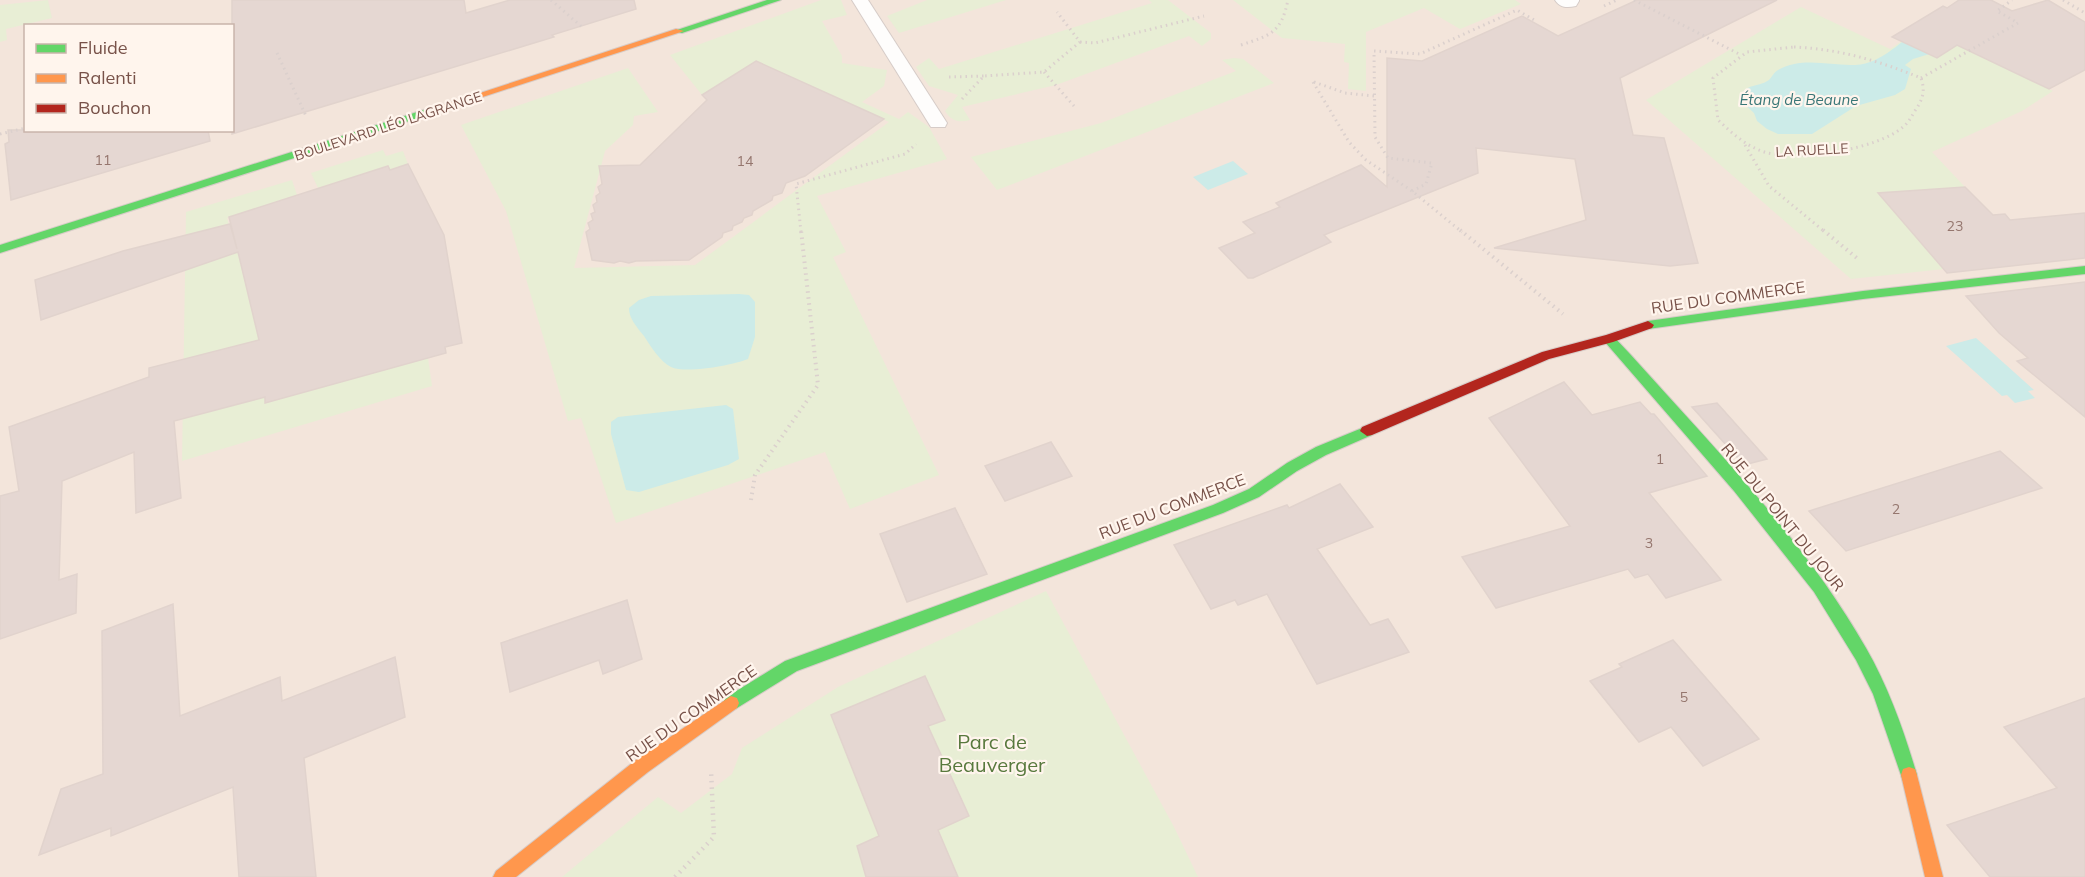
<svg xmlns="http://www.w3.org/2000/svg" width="2085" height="877" font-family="Mulish,sans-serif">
	<rect width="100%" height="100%" fill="#f8f1eb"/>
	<path fill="#f3e5db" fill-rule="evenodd" d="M0 0H2085V877H0ZM26 26H232V130H26Z"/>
	<g fill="#e8eed5">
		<polygon points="48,0 52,18 6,29 7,40 0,42 0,5"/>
		<polygon points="821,0 841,0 847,15 822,21 842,56 842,63 887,70 884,86 862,102 899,119 908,112 929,127 947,159 817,196 846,252 833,257 939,475 850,509 825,452 616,523 581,418 568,421 506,211 461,125 628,68 658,112 634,116 633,125 605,151 574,268 695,265 889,122 756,61 702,95 670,55"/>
		<polygon points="927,0 1006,0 899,33 887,16"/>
		<path d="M1149 0H1168L1211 33V39L1202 46 1189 36 1056 85 962 107 970 120C959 123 951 121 945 111L958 95 929 86 916 67 929 58 939 69 1152 3Z"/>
		<polygon points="1233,0 1515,0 1521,4 1460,29 1424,8 1366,32 1366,91 1348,89 1349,63 1344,62 1345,44 1282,38"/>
		<polygon points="1801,7 1890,49 1921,28 2053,91 2022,111 1932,152 1965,187 1878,193 1944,269 1851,279 1646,100"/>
		<polygon points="1234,58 1243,59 1274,83 997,190 971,157 1101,123 1236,71 1222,60"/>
		<polygon points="383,150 386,156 403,151 408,164 390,170 388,166 318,188 311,173"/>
		<polygon points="292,180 297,195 227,218 243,271 272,337 240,345 234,405 265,397 265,403 428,358 432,386 182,461 186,212"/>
		<polygon points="1046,591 1174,827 1198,877 562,877 658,797 681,813 732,774 742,748 838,687"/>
	</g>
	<g fill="#ccebe8">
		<path d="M1921 28 1936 52 1913 59 1905 65 1911 69 1905 89 1895 95 1856 106 1812 134H1778L1767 129 1757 121 1754 113 1739 99C1748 81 1755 89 1769 80 1772 77 1774 72 1778 70 1809 53 1844 72 1870 62 1886 57 1906 38 1921 28Z"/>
		<polygon points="1233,161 1248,174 1208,190 1193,177"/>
		<path d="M739 294 749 295 755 302V337L748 359C733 365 686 374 671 367 660 362 650 345 644 336 637 327 629 319 629 308L639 300 651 296Z"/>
		<polygon points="1976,338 2034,390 2028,391 2035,398 2015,403 2007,395 2002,396 1946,346"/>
		<polygon points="726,405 733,409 739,459 728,465 639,492 626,490 611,434 611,422 618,417"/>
	</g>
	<g fill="#e5d7d2" stroke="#e1d3cd" stroke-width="1.5">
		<polygon points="232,0 464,0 466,13 510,0 634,0 636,9 552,35 554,37 232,134"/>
		<polygon points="1637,0 1777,0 1620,78 1633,135 1664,138 1698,263 1670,266 1494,248 1586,220 1575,159 1476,148 1478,173 1324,235 1331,242 1253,278 1248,278 1219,248 1255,233 1243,222 1280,207 1276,203 1361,165 1387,187 1387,58 1422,61 1522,16 1558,36"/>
		<polygon points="1959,0 1991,0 2012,11 2048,0 2085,22 2085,70 2049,89 1957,45 1937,58 1892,37 1943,6 1947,8"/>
		<polygon points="756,61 884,119 805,176 786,183 782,193 773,196 772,200 753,211 752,215 744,218 742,222 733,226 732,230 723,233 722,237 689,260 636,261 629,263 620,261 614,263 592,260 586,232 590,229 588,223 593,220 591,214 595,212 593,205 597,202 596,196 600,193 598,187 602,184 599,166 640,165 707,100 702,95"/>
		<polygon points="8,130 208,130 210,141 11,200 5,144 9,142"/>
		<polygon points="408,164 444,235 462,343 445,347 446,353 265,403 265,397 174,421 181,498 136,513 134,452 62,481 59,580 77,574 76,613 0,639 0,496 19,491 9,427 149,377 149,368 259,340 238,252 41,320 35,280 123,251 230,224 237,249 229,217 388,166 390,170"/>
		<polygon points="1965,187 1993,215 2005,214 2010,220 2085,213 2085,258 1947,273 1878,193"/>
		<polygon points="2085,282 2085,417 2017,361 2028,358 1999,333 1966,296"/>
		<polygon points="1564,382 1592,415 1640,402 1651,414 1654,414 1707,476 1649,493 1721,580 1666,598 1648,574 1635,578 1628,569 1496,608 1462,557 1570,526 1489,418"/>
		<polygon points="1717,403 1767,459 1744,465 1692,407"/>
		<polygon points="1051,442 1072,476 1005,501 985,466"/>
		<polygon points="2000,451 2042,488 1846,551 1809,511"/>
		<polygon points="1340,484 1373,527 1317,549 1370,625 1388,619 1409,652 1317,684 1267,594 1238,605 1235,600 1211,609 1174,545 1287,505 1289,508"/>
		<polygon points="955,508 987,574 907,602 880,534"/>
		<polygon points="627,600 642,659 603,674 599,660 510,692 501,643"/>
		<polygon points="173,604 180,716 280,677 282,701 395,657 405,717 304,758 316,877 239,877 233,787 111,836 111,828 39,855 61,789 103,774 102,631"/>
		<polygon points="1673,640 1759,739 1703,766 1671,727 1639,742 1590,681 1622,667 1619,664"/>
		<polygon points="925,676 945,720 928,726 969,816 938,830 958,877 866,877 857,846 879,836 831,715"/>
		<polygon points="2085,698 2085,877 1990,877 1947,825 2057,788 2004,727"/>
	</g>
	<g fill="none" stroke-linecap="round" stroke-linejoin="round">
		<defs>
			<polygon id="lane" points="852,0 868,0 947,123 945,127 931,127"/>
			<path id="street" d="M1555 0H1579V1L1576 6C1567 8 1560 8 1555 0Z"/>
			<g id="fast">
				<polygon points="767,0 781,0 682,33 674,31"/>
				<polygon points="439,105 443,106 443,110 0,253 0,245"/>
				<polygon points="2085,266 2085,274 1863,299 1648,329 1642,325 1648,321 1863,291"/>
				<path d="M1609 335 1613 336 1630 354C1713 446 1805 541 1866 648 1889 688 1904 731 1917 775L1915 781 1909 783 1903 781 1873 694 1856 660 1814 592 1734 491 1605 342 1603 339 1605 336Z"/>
				<polygon points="1367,426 1374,431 1372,435 1326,455 1297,471 1259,497 1223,513 797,671 737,708 731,710 725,708 723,703 725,698 785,661 1213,505 1249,489 1287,463 1316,447"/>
			</g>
			<g id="slow">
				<polygon points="676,29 684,31 443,110 435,110 434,108"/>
				<polygon points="731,696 737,698 739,703 737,708 648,772 516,877 493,877 496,871 636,760"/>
				<polygon points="1909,767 1915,769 1917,775 1943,877 1925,877 1901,775 1903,769"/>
			</g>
			<polygon id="jam" points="1648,321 1654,325 1652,328 1613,342 1549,359 1372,435 1367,436 1360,431 1362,427 1542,352 1606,335"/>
		</defs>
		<use href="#lane" stroke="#d6ccc8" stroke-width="2"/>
		<use href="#street" stroke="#d6ccc8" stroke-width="2"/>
		<use href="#fast" stroke="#d7ccc8" stroke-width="2"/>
		<use href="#slow" stroke="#d7ccc8" stroke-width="2"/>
		<use href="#jam" stroke="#d7ccc8" stroke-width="2"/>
		<g stroke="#dbd0cd" stroke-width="3" stroke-dasharray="1.5 4" stroke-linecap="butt">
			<polyline points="551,0 582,27"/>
			<polyline points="1634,0 1741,55"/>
			<polyline points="2063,0 2085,13"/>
			<polyline points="1604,6 1617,0"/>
			<polyline points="1080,42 1095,43 1204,16"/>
			<path d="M1241 45C1271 35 1281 33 1288 0"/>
			<path d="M1794 47C1840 49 1879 61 1921 78 1926 92 1922 101 1914 112 1911 118 1908 123 1903 127 1876 150 1802 160 1768 153 1748 148 1733 134 1718 120L1713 78 1747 52Z"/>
			<polyline points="277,53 306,116"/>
			<polyline points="1044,72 1074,106"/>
			<polyline points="949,77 984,76"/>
			<polyline points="1921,78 2018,23 1997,11 2012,0"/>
			<polyline points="1313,82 1349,142 1366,160 1412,191 1462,232"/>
			<polyline points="1314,82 1345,93 1374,96"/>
			<polyline points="962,99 984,76 1044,72 1080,42 1057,12"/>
			<polyline points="0,134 26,128"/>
			<polyline points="1745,145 1769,186 1825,232"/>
			<polyline points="1412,191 1426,184 1432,163 1388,158 1375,137 1374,51 1420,54 1517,10 1536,21"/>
			<polyline points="801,232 796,184 905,154 916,144"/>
		</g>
		<g stroke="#dbd0cd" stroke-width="4" stroke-dasharray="1.5 4.5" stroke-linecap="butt">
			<polyline points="1460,230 1563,314"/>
			<polyline points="1823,230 1858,259"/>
			<polyline points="751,500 755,475 818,385 801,230"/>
		</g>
		<polyline stroke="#dbd0cd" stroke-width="4.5" stroke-dasharray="1.5 5" stroke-linecap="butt" points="675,877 714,837 711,770"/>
		<use href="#lane" fill="#fefdfc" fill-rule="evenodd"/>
		<use href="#street" fill="#fefdfc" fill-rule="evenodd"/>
		<use href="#fast" fill="#63d668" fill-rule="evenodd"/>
		<use href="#slow" fill="#ff974d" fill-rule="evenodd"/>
		<use href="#jam" fill="#b3261e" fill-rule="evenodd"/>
	</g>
	<g text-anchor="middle" stroke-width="4.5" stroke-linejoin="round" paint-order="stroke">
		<g font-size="14" fill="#785249" stroke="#fff5ed">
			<text transform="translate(388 126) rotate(-18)" y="5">BOULEVARD LÉO LAGRANGE</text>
			<text transform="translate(1812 150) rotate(-3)" y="5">LA RUELLE</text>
		</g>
		<g font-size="14" fill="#95766e">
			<text x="103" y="165">11</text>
			<text x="745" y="166">14</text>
			<text x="1955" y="231">23</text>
			<text x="1660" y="464">1</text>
			<text x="1896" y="514">2</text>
			<text x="1649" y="548">3</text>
			<text x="1684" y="702">5</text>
		</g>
		<g font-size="15" font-style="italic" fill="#397677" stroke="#fff5ed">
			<text x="1799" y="105">Étang de Beaune</text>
		</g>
		<g font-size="16" fill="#785249" stroke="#fff5ed">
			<text transform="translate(1728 297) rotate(-8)" y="6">RUE DU COMMERCE</text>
			<text transform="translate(1172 506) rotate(-21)" y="6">RUE DU COMMERCE</text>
			<text transform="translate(1783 517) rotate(51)" y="6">RUE DU POINT DU JOUR</text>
			<text transform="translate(691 713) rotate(-35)" y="6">RUE DU COMMERCE</text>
		</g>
		<g font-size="20" fill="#58793d" stroke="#fff5ed">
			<text x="992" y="749">Parc de<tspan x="992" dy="23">Beauverger</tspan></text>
		</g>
	</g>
	<rect x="24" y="24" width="210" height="108" fill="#fff5ed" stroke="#c9b4ab" stroke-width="1.5"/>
	<rect x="36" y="44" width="30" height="9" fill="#63d668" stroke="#c9b4ab" stroke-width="1.5"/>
	<text x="78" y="54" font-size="18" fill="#785249">Fluide</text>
	<rect x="36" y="74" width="30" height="9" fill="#ff974d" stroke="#c9b4ab" stroke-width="1.5"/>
	<text x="78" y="84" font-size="18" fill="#785249">Ralenti</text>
	<rect x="36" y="104" width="30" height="9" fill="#b3261e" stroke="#c9b4ab" stroke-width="1.5"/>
	<text x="78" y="114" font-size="18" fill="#785249">Bouchon</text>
</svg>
